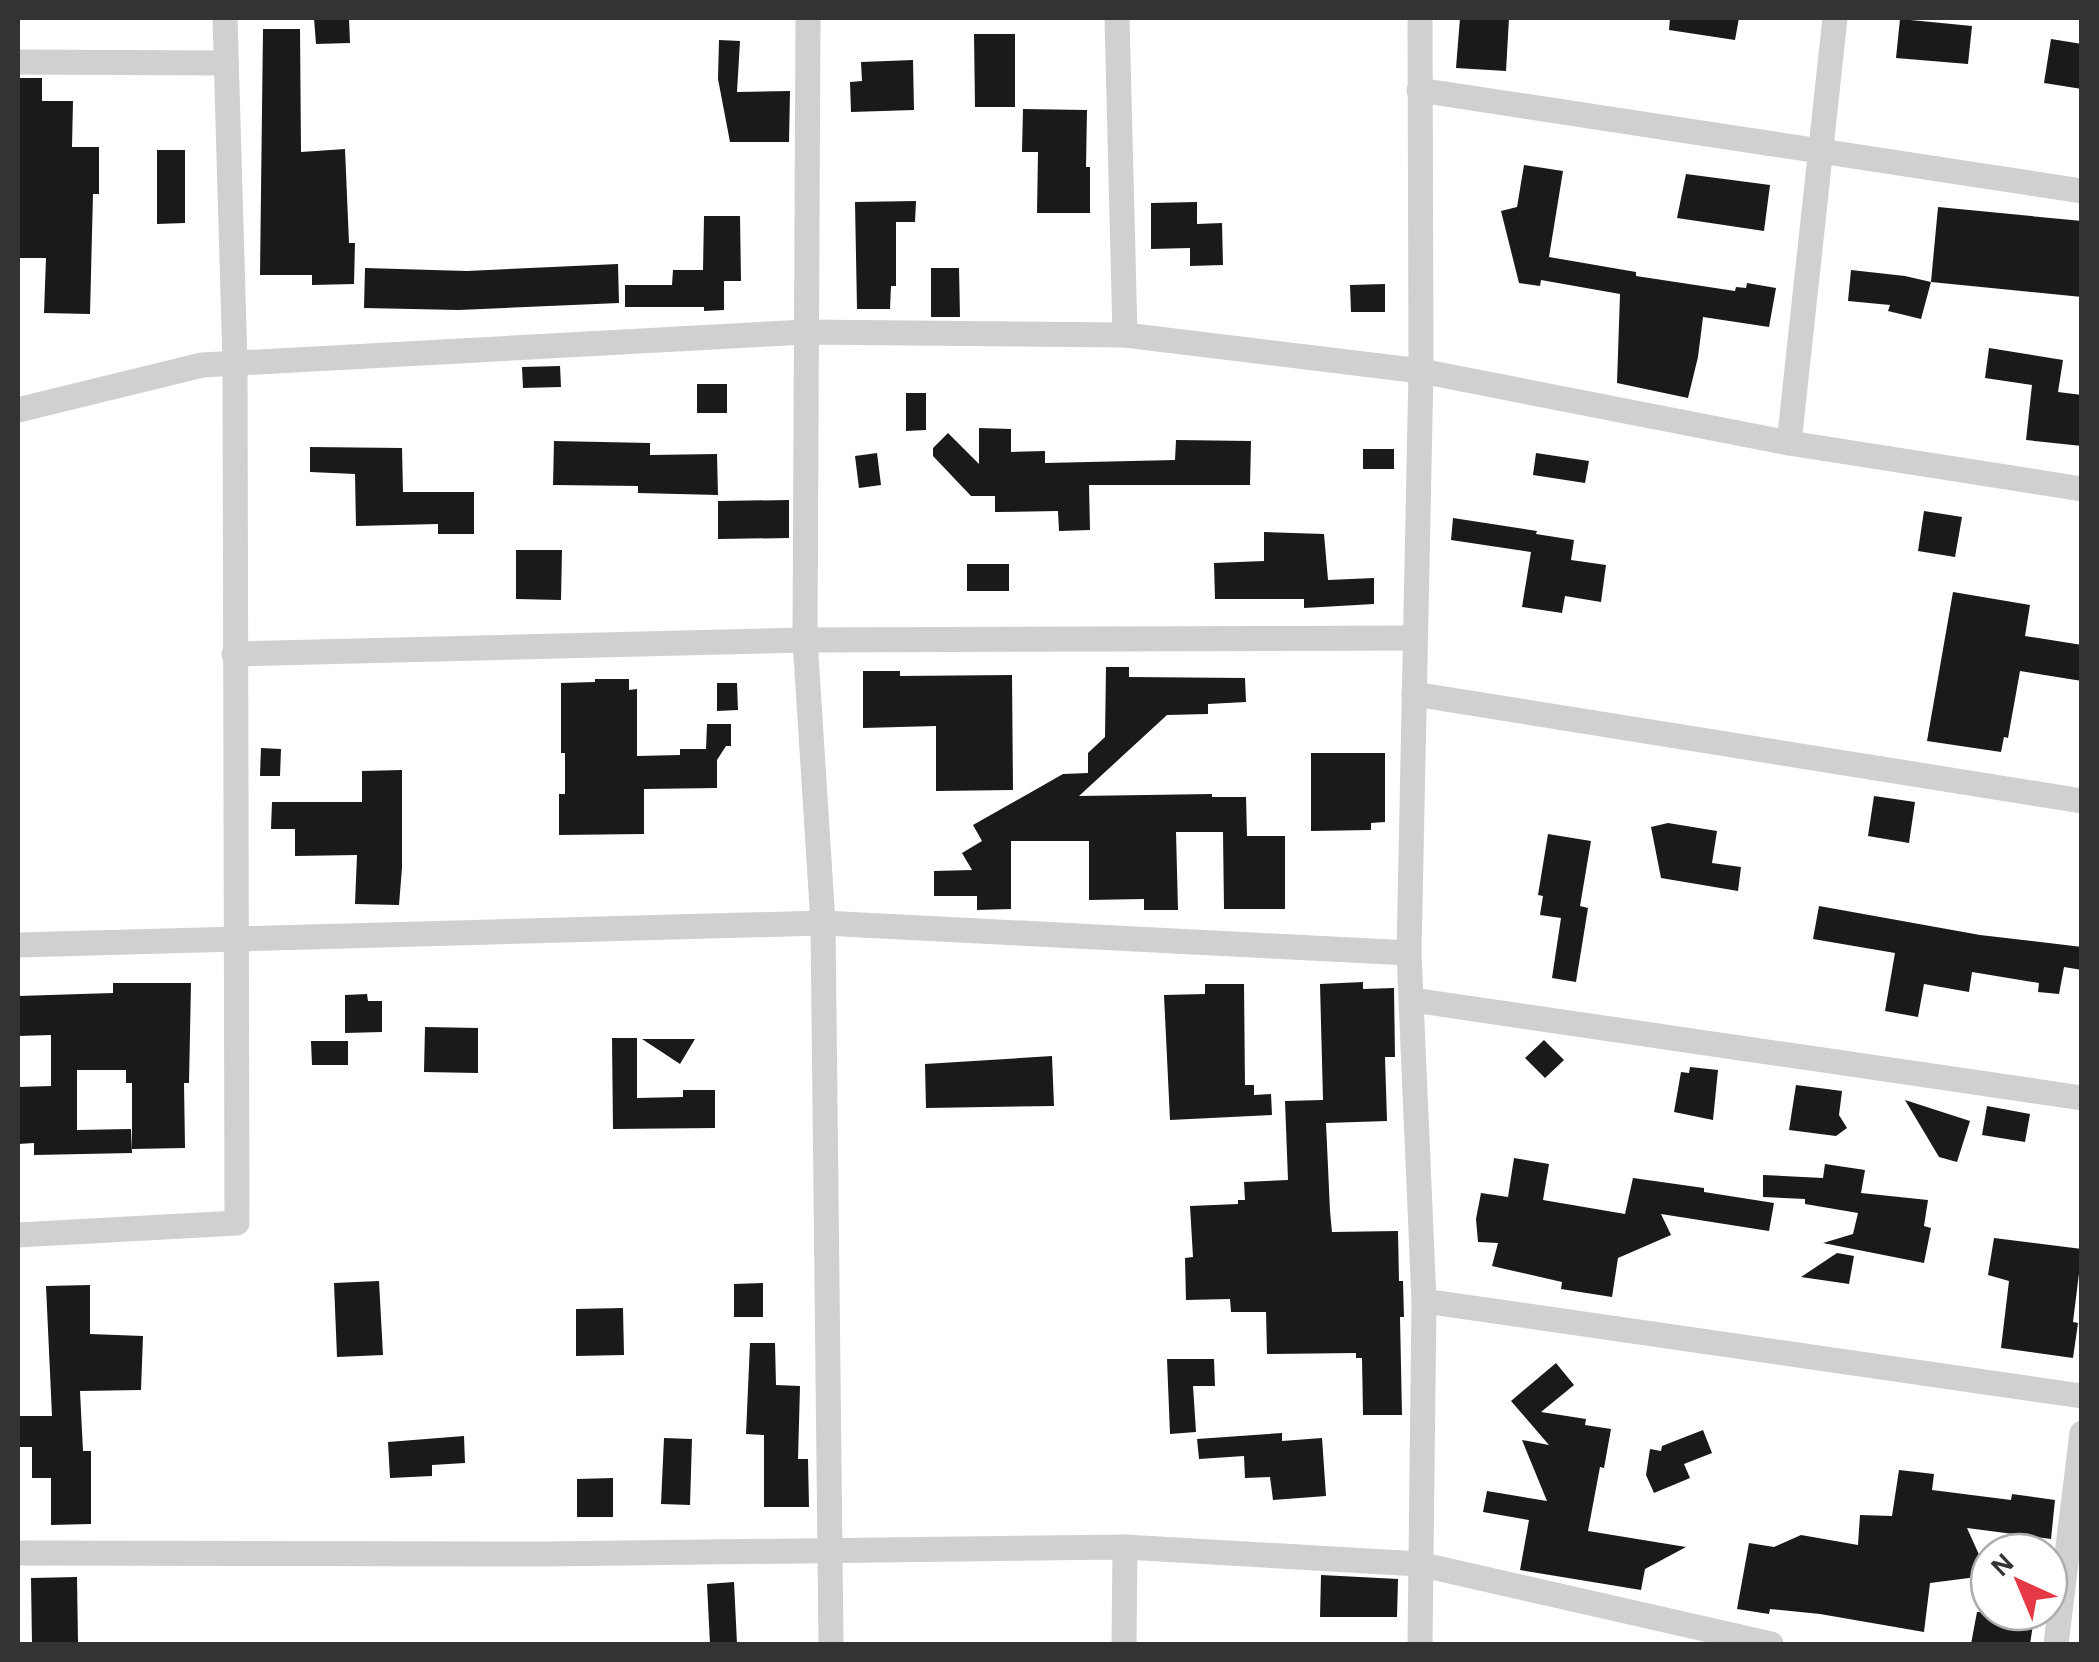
<svg xmlns="http://www.w3.org/2000/svg" width="2099" height="1662" font-family="'Alegreya Sans',sans-serif">
	<rect width="100%" height="100%" fill="#fff"/>
	<g fill="#1a1a1a">
		<polygon points="314,18 349,18 350,43 316,44"/>
		<polygon points="1460,18 1509,18 1506,71 1456,68"/>
		<polygon points="1670,18 1739,18 1735,40 1669,30"/>
		<polygon points="1900,19 1972,26 1968,64 1896,58"/>
		<polygon points="263,29 300,29 301,152 345,149 349,243 355,243 354,284 312,285 312,275 260,275"/>
		<polygon points="974,34 1015,34 1015,107 975,107"/>
		<polygon points="2051,39 2082,44 2082,89 2044,83"/>
		<polygon points="719,40 740,41 737,92 790,91 789,142 730,142 718,79"/>
		<polygon points="913,60 914,110 851,112 850,82 862,81 861,62"/>
		<polygon points="18,78 42,78 42,101 73,101 72,147 99,147 99,194 93,194 90,314 44,313 46,258 18,258"/>
		<polygon points="1023,109 1087,110 1086,167 1090,167 1090,213 1037,213 1038,152 1022,152"/>
		<polygon points="157,150 185,150 185,223 157,224"/>
		<polygon points="1524,165 1563,171 1549,257 1636,272 1636,276 1735,291 1736,287 1746,288 1747,283 1776,288 1769,327 1703,317 1698,357 1688,398 1617,383 1620,294 1541,280 1540,286 1519,283 1501,211 1517,207"/>
		<polygon points="1686,174 1770,185 1764,231 1677,218"/>
		<polygon points="916,201 915,222 896,222 896,286 891,286 890,309 857,309 855,202"/>
		<polygon points="1197,202 1197,224 1222,223 1223,265 1190,266 1190,248 1151,249 1151,203"/>
		<polygon points="1938,207 2082,221 2082,297 1931,282"/>
		<polygon points="704,216 740,216 741,281 724,281 724,310 704,311 704,307 625,307 625,285 672,285 673,270 703,270"/>
		<polygon points="618,264 619,303 459,310 364,308 365,268 467,271"/>
		<polygon points="931,268 959,268 960,317 931,317"/>
		<polygon points="1851,270 1905,276 1931,282 1921,319 1888,311 1890,305 1848,301"/>
		<polygon points="1385,284 1385,312 1351,312 1350,285"/>
		<polygon points="1989,348 2063,360 2058,392 2082,395 2082,446 2026,440 2032,385 1985,378"/>
		<polygon points="560,366 561,387 523,388 522,367"/>
		<rect x="697" y="384" width="30" height="29"/>
		<polygon points="906,393 926,393 926,430 906,431"/>
		<polygon points="979,428 1011,429 1011,452 1045,451 1045,463 1175,460 1176,440 1251,441 1250,485 1089,485 1090,530 1059,531 1058,511 995,512 995,496 971,496 933,456 933,448 948,433 979,464"/>
		<polygon points="554,441 650,443 650,455 717,454 718,495 638,493 638,486 553,485"/>
		<polygon points="310,447 402,448 403,492 474,492 474,534 438,534 438,524 356,526 355,474 310,472"/>
		<rect x="1363" y="449" width="31" height="20"/>
		<polygon points="877,453 881,485 859,488 855,456"/>
		<polygon points="1536,453 1589,461 1585,483 1533,475"/>
		<polygon points="789,500 789,538 718,539 718,501"/>
		<polygon points="1924,511 1962,517 1955,557 1918,551"/>
		<polygon points="1453,518 1537,531 1536,534 1574,540 1571,560 1606,565 1601,602 1565,596 1562,613 1522,607 1531,552 1451,540"/>
		<polygon points="1264,532 1324,534 1328,580 1374,578 1374,604 1304,608 1304,599 1215,599 1214,563 1264,561"/>
		<polygon points="516,550 562,550 561,600 516,599"/>
		<rect x="967" y="564" width="42" height="27"/>
		<polygon points="1953,592 2030,605 2025,636 2082,645 2082,681 2020,671 2008,738 2004,737 2001,752 1927,741"/>
		<polygon points="1106,667 1129,667 1129,677 1245,678 1246,702 1208,704 1208,714 1167,715 1079,796 1212,794 1212,797 1246,797 1247,836 1285,836 1285,909 1224,909 1223,832 1176,832 1178,910 1144,910 1144,899 1089,900 1089,841 1011,841 1011,909 977,910 977,896 934,896 934,871 972,870 962,853 982,841 973,825 1063,774 1088,773 1088,753 1105,737"/>
		<polygon points="863,671 900,671 900,676 1012,675 1013,790 936,791 936,726 863,728"/>
		<polygon points="595,679 629,679 629,690 637,689 637,756 680,755 680,749 706,749 707,724 731,724 731,746 726,746 717,760 717,788 644,789 644,834 559,835 559,794 565,794 565,753 561,753 561,683 595,682"/>
		<polygon points="717,683 737,683 738,710 717,711"/>
		<polygon points="261,748 281,749 280,776 260,776"/>
		<polygon points="1311,753 1385,753 1385,822 1371,823 1371,830 1311,831"/>
		<polygon points="402,770 402,868 399,905 355,904 357,855 295,856 295,829 271,829 272,802 362,802 362,771"/>
		<polygon points="1874,796 1915,802 1909,843 1868,836"/>
		<polygon points="1668,823 1717,831 1712,863 1741,867 1738,891 1661,878 1651,827"/>
		<polygon points="1548,834 1591,841 1580,906 1588,908 1576,982 1552,978 1561,918 1540,915 1543,896 1538,895"/>
		<polygon points="1819,906 1980,935 2082,947 2082,970 2064,967 2059,994 2038,992 2039,983 1972,972 1969,992 1924,984 1918,1017 1885,1011 1895,953 1813,939"/>
		<polygon points="1363,982 1363,989 1394,988 1395,1057 1385,1057 1387,1121 1326,1123 1330,1211 1332,1232 1398,1231 1399,1281 1403,1281 1404,1317 1400,1317 1402,1415 1363,1415 1362,1358 1356,1358 1356,1353 1267,1354 1266,1312 1231,1312 1230,1299 1186,1300 1185,1258 1193,1257 1190,1206 1238,1204 1238,1200 1245,1200 1244,1182 1288,1180 1285,1101 1323,1100 1320,984"/>
		<polygon points="113,983 191,983 189,1083 184,1083 185,1148 132,1149 132,1083 126,1083 126,1070 77,1070 77,1130 131,1129 132,1153 34,1155 34,1143 18,1144 18,1087 51,1086 51,1035 18,1036 18,996 113,993"/>
		<polygon points="1205,984 1244,984 1245,1085 1254,1085 1254,1095 1271,1094 1272,1115 1170,1120 1164,995 1205,994"/>
		<polygon points="367,994 368,1001 382,1001 382,1032 345,1033 345,995"/>
		<polygon points="425,1027 478,1028 478,1073 424,1072"/>
		<polygon points="612,1038 637,1038 637,1098 683,1097 683,1090 715,1090 715,1128 613,1129"/>
		<polygon points="642,1039 695,1039 680,1064"/>
		<polygon points="1544,1040 1564,1060 1545,1078 1525,1058"/>
		<polygon points="311,1041 348,1041 348,1065 312,1065"/>
		<polygon points="1052,1056 1054,1106 926,1108 925,1064"/>
		<polygon points="1690,1067 1718,1070 1713,1120 1674,1112 1681,1072 1689,1073"/>
		<polygon points="1796,1085 1842,1091 1839,1115 1847,1128 1836,1136 1789,1130"/>
		<polygon points="1905,1100 1970,1121 1957,1162 1939,1157"/>
		<polygon points="1987,1106 2030,1114 2025,1142 1982,1135"/>
		<polygon points="1514,1158 1549,1164 1543,1200 1625,1214 1633,1178 1704,1188 1704,1192 1774,1203 1769,1231 1661,1214 1671,1235 1618,1258 1612,1297 1561,1289 1562,1282 1492,1266 1498,1243 1478,1242 1476,1219 1481,1193 1508,1197"/>
		<polygon points="1825,1164 1865,1170 1861,1193 1928,1200 1924,1226 1931,1228 1924,1263 1823,1243 1853,1234 1858,1213 1805,1204 1805,1199 1763,1197 1763,1175 1823,1178"/>
		<polygon points="1994,1238 2082,1249 2073,1322 2078,1323 2073,1358 2001,1348 2009,1281 1988,1275"/>
		<polygon points="1837,1253 1854,1256 1849,1284 1801,1277"/>
		<polygon points="379,1281 383,1355 337,1357 334,1283"/>
		<polygon points="763,1283 763,1317 734,1317 734,1284"/>
		<polygon points="90,1285 90,1334 143,1336 141,1390 80,1391 83,1451 91,1451 91,1524 51,1525 51,1478 32,1478 32,1447 18,1447 18,1416 52,1416 46,1286"/>
		<polygon points="623,1308 624,1355 576,1356 576,1309"/>
		<polygon points="750,1343 775,1343 776,1385 800,1386 798,1459 808,1459 809,1507 764,1507 764,1435 746,1434"/>
		<polygon points="1167,1359 1214,1359 1215,1386 1193,1386 1196,1432 1170,1434"/>
		<polygon points="1556,1363 1574,1385 1541,1412 1586,1419 1585,1425 1611,1429 1604,1468 1600,1467 1588,1531 1686,1547 1645,1569 1641,1590 1520,1570 1529,1520 1483,1512 1487,1491 1547,1501 1522,1440 1549,1445 1511,1401"/>
		<polygon points="1703,1430 1712,1453 1684,1464 1690,1478 1654,1493 1646,1475 1650,1449 1661,1451 1662,1446"/>
		<polygon points="1282,1433 1282,1441 1322,1438 1326,1496 1273,1500 1270,1477 1245,1478 1244,1456 1199,1459 1197,1439"/>
		<polygon points="464,1436 465,1463 432,1465 432,1476 390,1478 388,1442"/>
		<polygon points="664,1438 692,1439 690,1505 661,1504"/>
		<polygon points="1899,1470 1934,1474 1932,1490 2011,1500 2012,1494 2055,1500 2051,1539 1967,1528 1986,1570 1969,1578 1930,1583 1924,1632 1820,1614 1770,1609 1769,1614 1737,1609 1749,1543 1774,1547 1801,1535 1858,1545 1860,1515 1892,1516"/>
		<polygon points="613,1478 613,1517 577,1517 577,1479"/>
		<polygon points="1321,1575 1398,1579 1397,1617 1320,1617"/>
		<polygon points="77,1577 78,1644 32,1644 31,1578"/>
		<polygon points="734,1582 737,1644 710,1644 707,1584"/>
		<polygon points="1977,1612 2035,1612 2030,1644 1971,1644"/>
	</g>
	<g fill="none" stroke-linecap="round" stroke-linejoin="round">
		<g stroke="#d0d0d0" stroke-width="25">
			<polyline points="808,18 805,640 823,923 831,1644"/>
			<polyline points="1117,18 1125,335"/>
			<polyline points="18,62 226,63"/>
			<polyline points="1419,90 2082,191"/>
			<polyline points="18,410 202,365 805,332 1125,335 1421,371 1789,443 2082,489"/>
			<polyline points="1789,443 1835,18"/>
			<polyline points="234,654 805,640 1415,638"/>
			<polyline points="1414,694 2082,801"/>
			<polyline points="18,945 823,923 1409,953"/>
			<polyline points="1413,1000 2082,1098"/>
			<polyline points="18,1235 237,1223 235,363 225,18"/>
			<polyline points="1424,1301 2082,1396"/>
			<polyline points="18,1553 545,1554 1125,1547 1419,1564 1771,1644"/>
			<polyline points="1124,1644 1125,1547"/>
			<polyline points="1420,1644 1424,1301 1409,953 1421,371 1420,18"/>
			<polyline points="2056,1644 2082,1433"/>
		</g>
	</g>
	<rect width="2099" height="1662" fill="none" stroke="#333333" stroke-width="40"/>
	<g transform="translate(2019 1582) rotate(316)"><circle r="48" fill="#ffffff" stroke="#adadad" stroke-width="2.5"/>
	<path d="M0-8L18 38L0 25L-18 38Z" fill="#e63946"/>
	<text y="-15" font-size="28" font-weight="bold" text-anchor="middle" fill="#333333">N</text>
	</g>
</svg>
